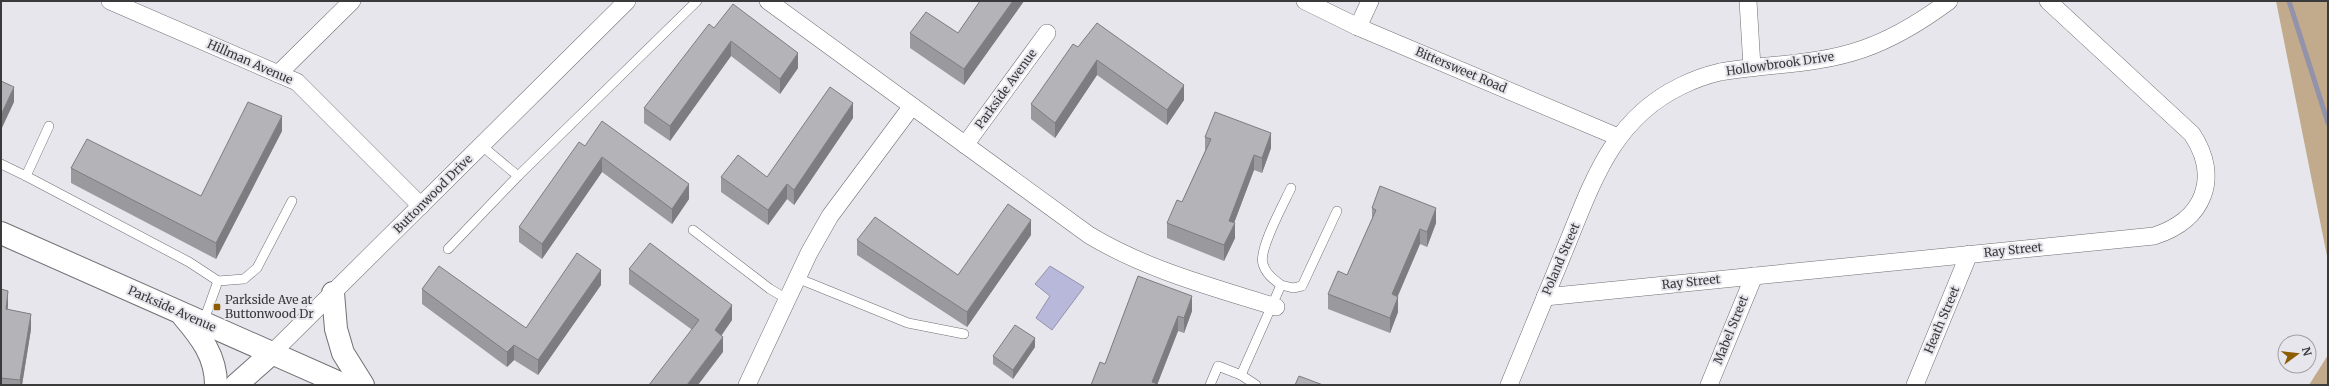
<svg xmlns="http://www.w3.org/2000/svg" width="2329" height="386" font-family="Merriweather,serif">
	<rect width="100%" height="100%" fill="#e6e6ec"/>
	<g fill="#c2ab8d">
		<polygon points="2276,1 2328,1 2328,261"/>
		<polygon points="2328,355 2328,385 2309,385"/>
	</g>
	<polygon fill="#b8b8db" stroke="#9292ab" points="1050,266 1084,287 1052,330 1036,318 1050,296 1035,284"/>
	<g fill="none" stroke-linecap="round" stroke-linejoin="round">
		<polyline stroke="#9292ab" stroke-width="5" points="2289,1 2328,123"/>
		<defs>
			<g id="lane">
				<polyline points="49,126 26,176 189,262 218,281"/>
				<polyline points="482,146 518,176 697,1"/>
				<polyline points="1,164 26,176"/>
				<polyline points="693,230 770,289 787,299"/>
				<polyline points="448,249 518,176"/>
				<polyline points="797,278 908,323 964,334"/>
				<path d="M1281 285C1273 279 1266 274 1263 264 1258 250 1284 203 1291 188"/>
				<polyline points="203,323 218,281 244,279 257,268 292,201"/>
				<polyline points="1210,385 1218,366 1241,375"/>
				<polyline points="1256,385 1241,375 1281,285 1293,288 1302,286 1337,211"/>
			</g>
			<g id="street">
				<polyline points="110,1 297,82 421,206"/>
				<path d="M768 1 1089 235C1147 270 1212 287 1276 307"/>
				<polyline points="1305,1 1358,27 1618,137"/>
				<polyline points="1748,1 1752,67"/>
				<polyline points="1358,27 1370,1"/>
				<polyline points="278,74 352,1"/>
				<polyline points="965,145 1047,33"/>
				<path d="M1545 297 2154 236C2204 220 2221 178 2192 134L2048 1"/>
				<polyline points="272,353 627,1"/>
				<polyline points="747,385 809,253 830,216 912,106"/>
				<path d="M1509 385C1527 341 1545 298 1563 254 1591 187 1610 120 1681 86 1693 80 1707 75 1720 72 1767 64 1818 65 1863 49 1895 38 1922 21 1949 1"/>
				<polyline points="1709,385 1754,276"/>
				<polyline points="1915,385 1969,254"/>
			</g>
			<g id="secondary">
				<polyline points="1,233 344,385"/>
				<polyline points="333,293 336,329 343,353 363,385"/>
				<path d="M183 316C201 337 216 356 216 385"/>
				<polyline points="236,385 272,353"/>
			</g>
		</defs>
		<use href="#lane" stroke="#707074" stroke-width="10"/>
		<use href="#street" stroke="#707074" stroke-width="18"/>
		<use href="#secondary" stroke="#707074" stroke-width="24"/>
		<use href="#lane" stroke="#fff" stroke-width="9"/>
		<use href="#street" stroke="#fff" stroke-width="17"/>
		<use href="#secondary" stroke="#fff" stroke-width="22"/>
	</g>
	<g fill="#9a9a9e">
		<polygon points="980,1 1024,1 964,85 910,48 910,33 958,33"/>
		<polygon points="714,28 798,68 780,94 731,56 670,141 644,123 644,108"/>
		<polygon points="1078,47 1184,100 1167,125 1097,75 1055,138 1031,119 1031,104"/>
		<polygon points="853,118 794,205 787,199 768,225 721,192 721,177 767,177"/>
		<polygon points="282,131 216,259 71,183 71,168 201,196"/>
		<polygon points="1205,137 1271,148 1262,173 1254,170 1234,223 1235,238 1224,261 1167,238 1167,223 1182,202 1205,151"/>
		<polygon points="585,146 689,199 672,224 602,172 542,259 519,242 519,227"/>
		<polygon points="1372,208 1436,223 1427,247 1420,244 1398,296 1398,312 1390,333 1328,309 1328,294 1347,275 1372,219"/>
		<polygon points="1031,235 967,327 857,255 857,240 958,275"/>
		<polygon points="629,269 732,320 721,335 723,352 691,329 629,284"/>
		<polygon points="1138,276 1192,311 1184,333 1178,331 1157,385 1091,385 1105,364"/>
		<polygon points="601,285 538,375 514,360 507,367 422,304 422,289 526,328"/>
		<polygon points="1,289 8,306 7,309 31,329 22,385 1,385"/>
		<polygon points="1035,347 1013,379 993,364 993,356"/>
	</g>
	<g fill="#7d7d81">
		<polygon points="1013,1 1024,1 964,85 964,69"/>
		<polygon points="731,41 731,56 670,141 670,126"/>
		<polygon points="798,53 798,68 780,94 780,79"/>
		<polygon points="1097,60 1097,75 1055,138 1055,123"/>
		<polygon points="1184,85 1184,100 1167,125 1167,110"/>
		<polygon points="14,87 14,102 1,130 1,115"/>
		<polygon points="853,103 853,118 794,205 794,190"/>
		<polygon points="282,116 282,131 216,259 216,243"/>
		<polygon points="1271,133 1271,148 1262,173 1262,158"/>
		<polygon points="1254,155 1254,170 1231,231 1235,223 1235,238 1224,261 1224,245 1229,221"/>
		<polygon points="602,157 602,172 542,259 542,244"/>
		<polygon points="689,184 689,199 672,224 672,209"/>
		<polygon points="787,184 787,199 768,225 768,210"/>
		<polygon points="1436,208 1436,223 1427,247 1427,232"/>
		<polygon points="1031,220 1031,235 967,327 967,312"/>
		<polygon points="1420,229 1420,244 1392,309 1392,294"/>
		<polygon points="601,270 601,285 538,375 538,360"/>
		<polygon points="8,291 8,306 6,324 6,309"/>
		<polygon points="1192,296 1192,311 1184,333 1184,318"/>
		<polygon points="1398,297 1398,312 1390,333 1390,318"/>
		<polygon points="732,305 732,320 715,345 715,330"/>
		<polygon points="31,314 31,329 22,385 20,385 20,380"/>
		<polygon points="1178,316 1178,331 1157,385 1152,385 1152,382"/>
		<polygon points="723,337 723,352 698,385 687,385"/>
		<polygon points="1035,338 1035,347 1013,379 1013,370"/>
		<polygon points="514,345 514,360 507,367 507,352"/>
	</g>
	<g fill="#b3b3b8" stroke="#7d7d81">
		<polygon points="980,1 1013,1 964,69 910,33 926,12 958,33"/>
		<polygon points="733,4 798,53 780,79 731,41 670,126 644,108 709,24 714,28"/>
		<polygon points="1097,23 1184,85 1167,110 1097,60 1055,123 1031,104 1073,44 1078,47"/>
		<polygon points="1,81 14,87 1,115"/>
		<polygon points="830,87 853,103 794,190 787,184 768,210 721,177 738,155 767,177"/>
		<polygon points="248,102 282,116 216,243 71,168 87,139 201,196"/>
		<polygon points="1215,112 1271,133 1262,158 1254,155 1229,221 1235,223 1224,245 1167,223 1177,200 1182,202 1211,139 1205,137"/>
		<polygon points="602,121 689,184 672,209 602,157 542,244 519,227 579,142 585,146"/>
		<polygon points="1380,186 1436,208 1427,232 1420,229 1392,294 1398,297 1390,318 1328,294 1338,271 1347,275 1376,210 1372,208"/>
		<polygon points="1008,204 1031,220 967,312 857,240 875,217 958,275"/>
		<polygon points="650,243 732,305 715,330 723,337 687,385 649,385 699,320 629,269"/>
		<polygon points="577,253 601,270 538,360 514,345 507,352 422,289 439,266 526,328"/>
		<polygon points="1138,276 1192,296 1184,318 1178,316 1152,382 1156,383 1155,385 1091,385 1100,362 1105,364"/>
		<polygon points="1,289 8,291 6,309 31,314 20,380 1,378"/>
		<polygon points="1015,325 1035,338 1013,370 993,356"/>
		<polygon points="1299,376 1323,385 1295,385"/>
	</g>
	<rect fill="#8c5d03" stroke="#e6e6ec" stroke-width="1.5" x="213" y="303" width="8" height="8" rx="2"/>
	<g text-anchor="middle" stroke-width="4" stroke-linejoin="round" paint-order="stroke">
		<g font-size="12" fill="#3a3a3c" stroke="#e6e6ec">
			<text transform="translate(250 62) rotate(24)" y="4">Hillman Avenue</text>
			<text transform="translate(1780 64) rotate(-8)" y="4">Hollowbrook Drive</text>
			<text transform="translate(1461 70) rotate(23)" y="4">Bittersweet Road</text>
			<text transform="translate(1006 89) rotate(-54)" y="4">Parkside Avenue</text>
			<text transform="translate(433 194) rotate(-45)" y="4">Buttonwood Drive</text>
			<text transform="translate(2013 250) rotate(-6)" y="4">Ray Street</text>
			<text transform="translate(1561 259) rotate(-67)" y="4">Poland Street</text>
			<text transform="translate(1691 282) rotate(-6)" y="4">Ray Street</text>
			<text transform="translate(172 309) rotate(24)" y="4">Parkside Avenue</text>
			<text transform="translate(1942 320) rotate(-67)" y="4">Heath Street</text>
			<text transform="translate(1731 330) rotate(-68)" y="4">Mabel Street</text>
		</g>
		<g font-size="12" fill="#3a3a3c" stroke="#e6e6ec" text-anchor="start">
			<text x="225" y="304">Parkside Ave at<tspan x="225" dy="14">Buttonwood Dr</tspan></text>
		</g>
	</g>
	<rect width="2329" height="386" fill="none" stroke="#3a3a3c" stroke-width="4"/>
	<g transform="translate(2297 354) rotate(75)"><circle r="19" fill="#e6e6ec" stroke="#a1a1a6"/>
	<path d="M0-3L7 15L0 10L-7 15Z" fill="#8c5d03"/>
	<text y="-6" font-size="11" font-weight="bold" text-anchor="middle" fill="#3a3a3c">N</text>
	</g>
</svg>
